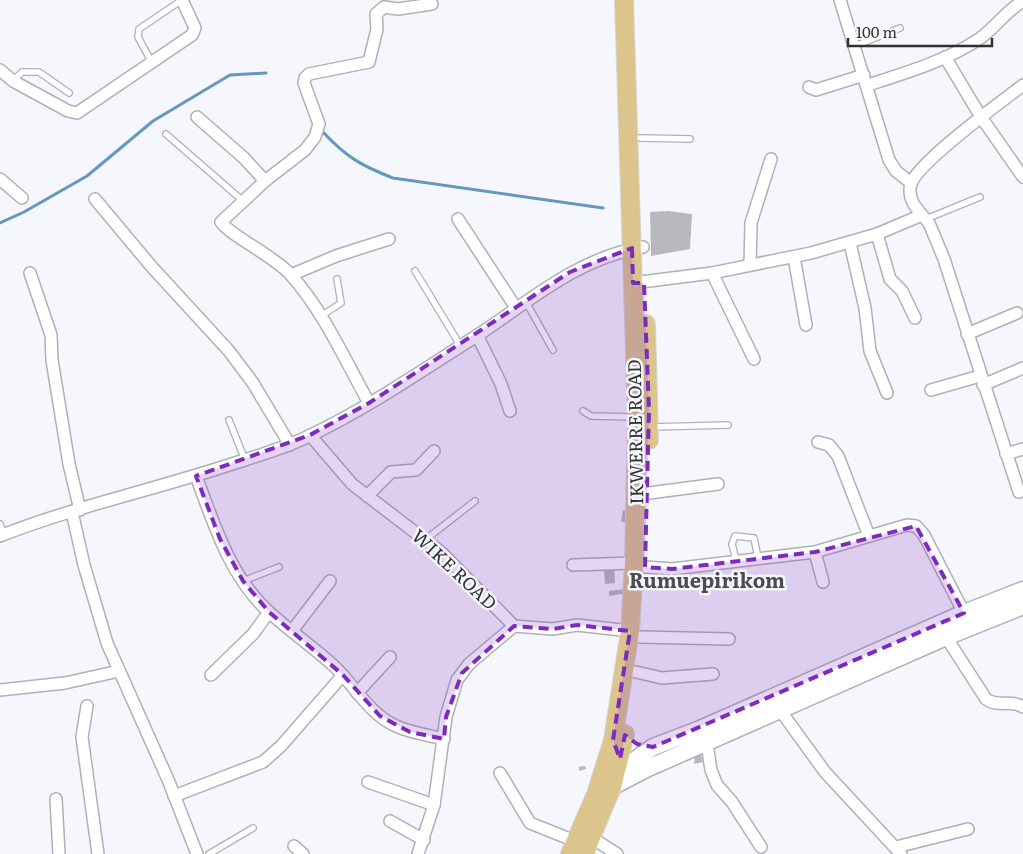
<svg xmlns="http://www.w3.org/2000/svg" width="1023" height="854" font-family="Literata,serif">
	<rect width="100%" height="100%" fill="#f5f7fd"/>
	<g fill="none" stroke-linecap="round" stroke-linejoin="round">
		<g stroke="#6499bd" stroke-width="3">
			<path d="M323 132C346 157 362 166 393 178L603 208"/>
			<polyline points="0,223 24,212 87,176 153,121 230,75 266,73"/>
		</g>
	</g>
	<g fill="#b7b9be">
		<polygon points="668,211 692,214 690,249 651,256 650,212"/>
		<polygon points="623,510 631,512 631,522 621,522"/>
		<polygon points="614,567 615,583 605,584 604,568"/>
		<polygon points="626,589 627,593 609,596 609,591"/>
		<polygon points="700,752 703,762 694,764 695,754"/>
		<polygon points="585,766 586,769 579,771 579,767"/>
	</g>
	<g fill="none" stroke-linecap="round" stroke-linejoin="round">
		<defs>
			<g id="lane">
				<polyline points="855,46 900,28"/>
				<polyline points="151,61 138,37 139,29 182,0"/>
				<polyline points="13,81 22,72 39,72 69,93"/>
				<polyline points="166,134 243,201"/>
				<polyline points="640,138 690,139"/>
				<polyline points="926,219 980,197"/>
				<polyline points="415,271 460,345"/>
				<polyline points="526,302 553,350"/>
				<polyline points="321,316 341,303 337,279"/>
				<polyline points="583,411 591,416 635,417"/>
				<polyline points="229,420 245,460"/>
				<polyline points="651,427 728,425"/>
				<polyline points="0,524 4,534"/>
				<polyline points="425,540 475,501"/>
				<polyline points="736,560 732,544 735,536 754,538 758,558"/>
				<polyline points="243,581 279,567"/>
				<polyline points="209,854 253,828"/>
			</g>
			<g id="street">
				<polyline points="840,0 889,160 896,171 911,183"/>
				<polyline points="945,57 981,117 1023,177"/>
				<polyline points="0,70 13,81 68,111 77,113 192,35 195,28 182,0"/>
				<path d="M868 85C905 73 946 61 979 39 995 28 1006 11 1023 1"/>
				<polyline points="809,87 816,90 864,75"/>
				<polyline points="197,117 244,158 265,181"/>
				<polyline points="0,179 22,198"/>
				<polyline points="95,199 151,266 229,351 253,383 290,445"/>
				<polyline points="922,215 929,223 944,259 1019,492"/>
				<polyline points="458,219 516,308"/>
				<polyline points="877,234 890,279 902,291 915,318"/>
				<polyline points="850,243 865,308 870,351 887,393"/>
				<polyline points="794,257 806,325"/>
				<polyline points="750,265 751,223 771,159"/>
				<polyline points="30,273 51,335 52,360 69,464 80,510"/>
				<polyline points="712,273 754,359"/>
				<polyline points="291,275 336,256 389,239"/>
				<path d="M633 283 712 273 811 253 877 234 922 215C915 207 907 197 911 184 918 162 1001 102 1023 85"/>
				<polyline points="967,334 1017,313"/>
				<polyline points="477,335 501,384 510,411"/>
				<polyline points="983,385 1023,368"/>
				<polyline points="931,390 980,376"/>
				<path d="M369 403C345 360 324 312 291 275 277 258 228 234 221 222L265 181 305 150 315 137 319 124 304 83 305 78 309 74 369 62 377 29 376 14 384 7 398 9 432 4"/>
				<polyline points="310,435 352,484 442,553 514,626 553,629 577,625 630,631"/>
				<polyline points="818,442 829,445 838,456 869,536"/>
				<polyline points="1006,454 1023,449"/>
				<path d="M196 476C214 524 230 577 269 612 290 631 313 647 334 666 354 685 369 714 396 726 411 733 428 735 444 739"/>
				<polyline points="649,493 718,484"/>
				<polyline points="367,496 391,472 416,470 434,451"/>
				<polyline points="72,512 84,565 107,643 169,782 197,854"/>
				<path d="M0 536C76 506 157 489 235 463 260 455 285 448 309 436 368 408 423 370 478 335 531 300 578 258 643 247"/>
				<polyline points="815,552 823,582"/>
				<polyline points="573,565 634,563"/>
				<polyline points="645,567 672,569 815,552 907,525 916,526 924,535 964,613"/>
				<polyline points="292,631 330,581"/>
				<polyline points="640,637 729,639"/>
				<path d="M946 637 986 699C998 708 1011 699 1023 707"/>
				<polyline points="636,672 662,678 713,674"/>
				<polyline points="211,675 253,634 269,612"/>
				<polyline points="0,690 65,683 119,671"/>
				<polyline points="357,693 390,657"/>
				<polyline points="87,706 82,737 98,854"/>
				<polyline points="780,710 825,772 901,854"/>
				<polyline points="707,744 711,770 717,785 732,802 761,847"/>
				<polyline points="500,773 530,823 575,841"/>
				<polyline points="368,782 434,805"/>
				<polyline points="174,796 263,762 281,746 343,675"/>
				<polyline points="56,799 59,854"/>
				<polyline points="390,821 424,840"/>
				<polyline points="592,838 617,854"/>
				<polyline points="294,846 303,854"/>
				<polyline points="896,847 968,829"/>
				<polyline points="418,854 434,805 446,717 457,680 469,664 514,626"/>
			</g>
			<g id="secondary">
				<polyline points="605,770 628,765 653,747 700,729 964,613 1023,590"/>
				<polyline points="602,792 646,769 946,637 1023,606"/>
			</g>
			<g id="primary">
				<polyline points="646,324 649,440"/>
				<polyline points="570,854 596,794 613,740 630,631 634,563 637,417 624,0"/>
				<polyline points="584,854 612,787 625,734"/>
			</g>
		</defs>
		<use href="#lane" stroke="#afb1b6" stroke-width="8"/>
		<use href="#street" stroke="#afb1b6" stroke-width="14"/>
		<use href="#secondary" stroke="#afb1b6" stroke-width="19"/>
		<use href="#primary" stroke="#d6d6d6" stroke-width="20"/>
		<use href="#lane" stroke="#fff" stroke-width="5.5"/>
		<use href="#street" stroke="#fff" stroke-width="11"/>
		<use href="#secondary" stroke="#fff" stroke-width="16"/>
		<use href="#primary" stroke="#dbc58d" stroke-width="18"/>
	</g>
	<path fill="#7b2cbf" fill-opacity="0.2" stroke="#7b2cbf" stroke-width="4" stroke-dasharray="10 6" stroke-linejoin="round" d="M632 248 633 283H644L649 410 645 567 672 569 815 552 916 526 964 613 653 747 637 744 625 735 620 759 613 740 630 631 577 625 553 629 514 626 462 673 446 717 444 739 410 732 380 716 343 675 269 612 243 581 220 539 196 476 310 435 369 403 570 272Z"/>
	<g text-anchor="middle" stroke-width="5" stroke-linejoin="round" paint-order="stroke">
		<g font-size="18" fill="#303133" stroke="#f5f7fd">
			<text transform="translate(636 432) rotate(-91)" y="6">IKWERRE ROAD</text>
			<text transform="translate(454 570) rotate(43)" y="6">WIKE ROAD</text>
		</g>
		<g font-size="20" font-weight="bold" fill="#4a4c50" stroke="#f5f7fd">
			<text x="707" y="588">Rumuepirikom</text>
		</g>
	</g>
	<path d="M848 38v8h144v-8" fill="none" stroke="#303133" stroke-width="2.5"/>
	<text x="856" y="38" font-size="15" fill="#303133" stroke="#f5f7fd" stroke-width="4" paint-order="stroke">100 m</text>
</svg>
